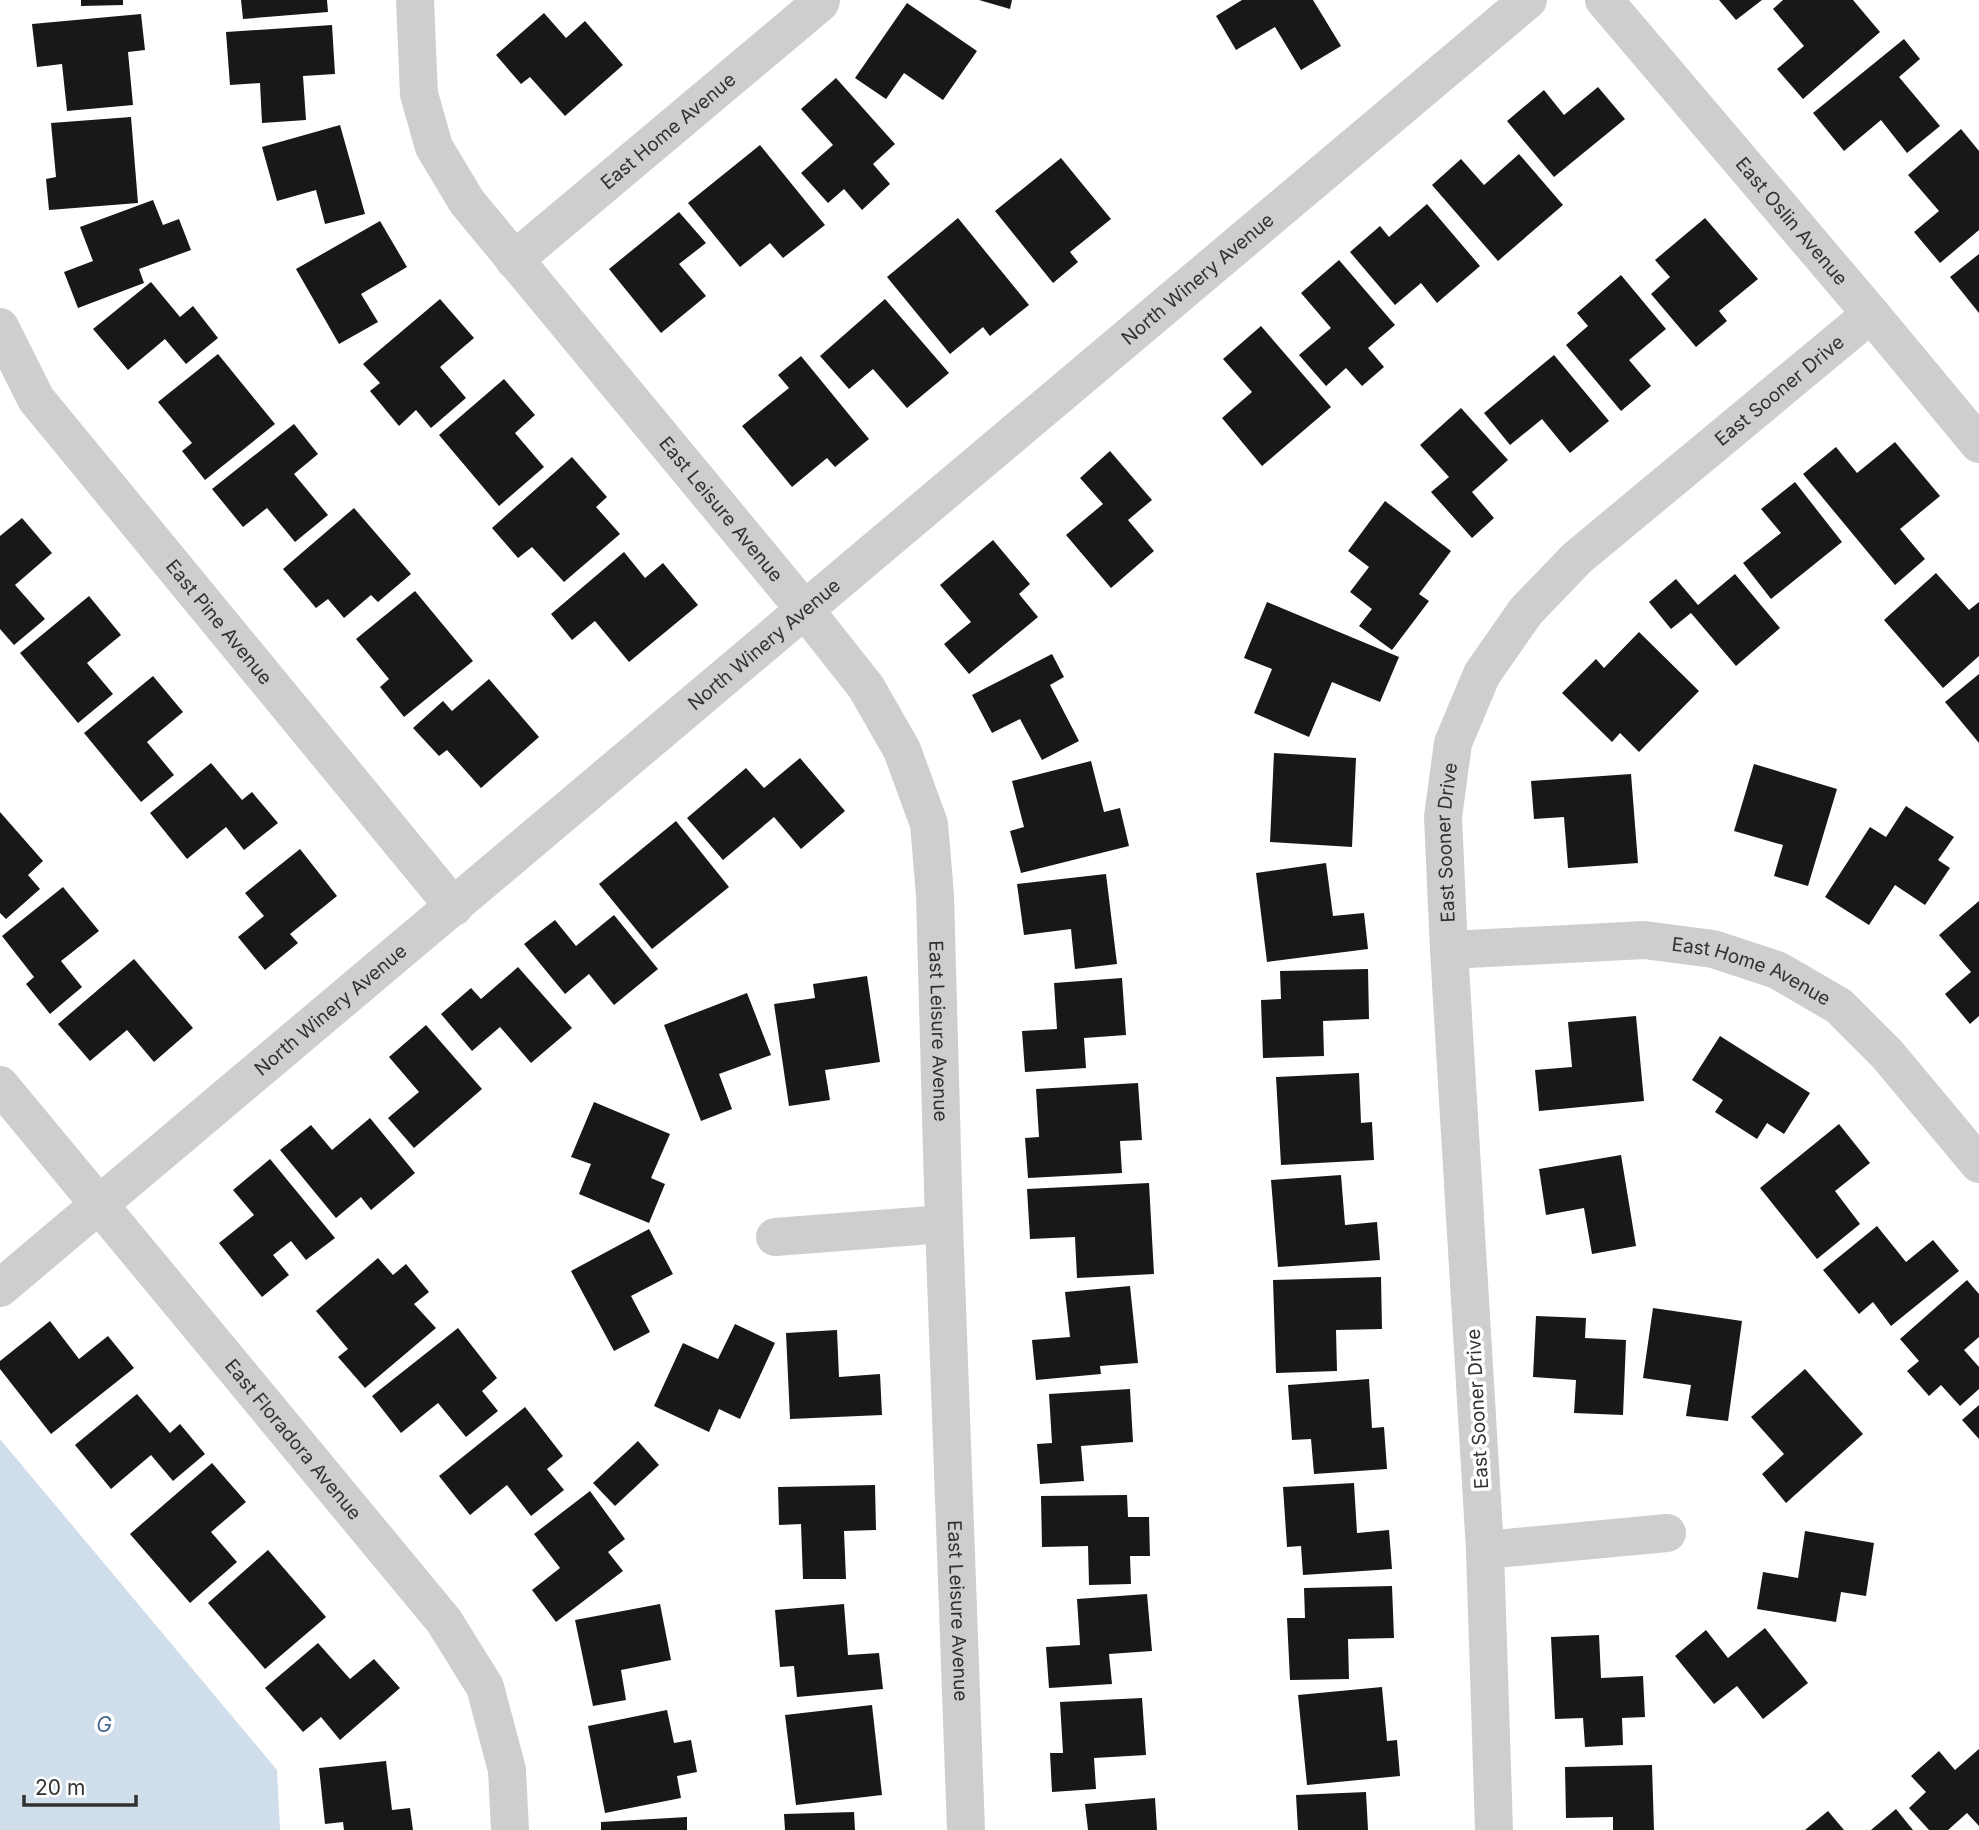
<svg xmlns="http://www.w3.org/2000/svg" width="1979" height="1830" font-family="Inter,sans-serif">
	<rect width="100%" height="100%" fill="#fff"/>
	<polygon fill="#d0ddea" points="0,1439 277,1770 280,1830 0,1830"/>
	<g fill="#181818">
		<polygon points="81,0 123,0 123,5 81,6"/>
		<polygon points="241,0 327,0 328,12 243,19"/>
		<polygon points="979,0 1012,0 1010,9"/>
		<polygon points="1242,0 1313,0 1341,46 1301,70 1275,27 1236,50 1216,16"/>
		<polygon points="1719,0 1762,0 1736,20"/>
		<polygon points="1783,0 1853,0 1880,32 1803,99 1777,69 1804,46 1773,9"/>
		<polygon points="907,3 977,51 943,100 904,73 886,99 855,78"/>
		<polygon points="544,13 566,38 585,21 623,65 565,116 530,77 521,84 496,55"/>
		<polygon points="141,14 145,50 128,52 133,105 67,111 62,64 37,67 32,24"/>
		<polygon points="332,25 335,74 303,76 306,120 262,123 260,83 230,85 226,32"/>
		<polygon points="1904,39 1920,59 1899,77 1940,126 1907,153 1881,120 1844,151 1813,113"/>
		<polygon points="836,78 895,144 873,164 890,184 862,210 844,189 828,203 801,173 833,145 801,109"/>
		<polygon points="1598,87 1625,119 1554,177 1507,121 1544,90 1564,115"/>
		<polygon points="131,117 138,203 49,210 46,179 56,177 51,123"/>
		<polygon points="340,125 365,214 325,224 316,190 277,201 262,147"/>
		<polygon points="1961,129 1979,151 1979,230 1940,263 1914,232 1939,211 1908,175"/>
		<polygon points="760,145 825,225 783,258 770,243 740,267 688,203"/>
		<polygon points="1519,154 1563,205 1498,261 1432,185 1461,159 1484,185"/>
		<polygon points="1061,158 1111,219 1070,252 1078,262 1053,283 995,211"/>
		<polygon points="153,200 163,225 179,219 191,250 139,269 144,283 78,308 64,272 93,261 80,227"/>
		<polygon points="1427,204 1480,266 1437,303 1421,283 1395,305 1350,252 1380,226 1389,237"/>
		<polygon points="679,212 706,243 679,264 706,296 661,333 609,269"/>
		<polygon points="958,218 1029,305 990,336 983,327 950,354 887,277"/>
		<polygon points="1705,218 1758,279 1719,311 1727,321 1696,347 1651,294 1670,277 1655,260"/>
		<polygon points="380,221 407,267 361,294 378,322 339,344 296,269"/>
		<polygon points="1979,254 1979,313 1950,277"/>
		<polygon points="1339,260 1395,325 1368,348 1384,367 1362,386 1346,368 1326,386 1299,355 1331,328 1301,293"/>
		<polygon points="1621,275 1666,329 1629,360 1651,386 1621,411 1566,345 1588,326 1577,313"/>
		<polygon points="151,282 180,317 193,306 218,338 186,364 165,339 128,370 93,329"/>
		<polygon points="440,299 474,338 440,367 466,398 431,428 416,410 399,426 370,391 380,383 363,364"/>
		<polygon points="885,299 949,373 907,408 873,369 849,389 820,356"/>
		<polygon points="1261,326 1331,407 1262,466 1222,418 1252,392 1223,359"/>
		<polygon points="218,354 275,424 205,480 182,451 192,443 158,402"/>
		<polygon points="1554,355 1609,421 1570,453 1542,419 1510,445 1484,413"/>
		<polygon points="801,356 869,439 835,467 827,458 792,487 742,426 789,388 778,375"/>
		<polygon points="504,379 535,415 515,433 544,467 499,506 439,435"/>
		<polygon points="1461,408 1508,460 1472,492 1494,518 1472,538 1431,492 1449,477 1420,445"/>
		<polygon points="294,424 318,454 294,474 328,515 295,542 267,508 243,527 212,489"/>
		<polygon points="1895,442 1940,496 1900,529 1925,559 1895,585 1803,474 1836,447 1857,473"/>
		<polygon points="1110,451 1152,500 1128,520 1154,551 1111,588 1066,535 1103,504 1080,478"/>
		<polygon points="572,457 607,497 596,507 620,534 564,582 532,547 518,558 492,528"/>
		<polygon points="1795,482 1842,542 1771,599 1743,563 1781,533 1761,509"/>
		<polygon points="1385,501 1451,551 1419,594 1429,601 1392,650 1359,626 1372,609 1350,592 1369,567 1348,551"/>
		<polygon points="354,508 411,574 378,602 371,595 344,618 328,599 316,608 283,569"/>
		<polygon points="22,518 52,553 15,585 45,619 14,645 0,629 0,536"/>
		<polygon points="993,540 1030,584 1019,594 1038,617 969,674 944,644 971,622 940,585"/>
		<polygon points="624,552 645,578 663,563 698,605 629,662 595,621 572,640 551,614"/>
		<polygon points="1936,573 1969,610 1979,602 1979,656 1943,688 1884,620"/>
		<polygon points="1735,574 1780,628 1736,666 1691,613 1671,629 1649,602 1676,579 1698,605"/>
		<polygon points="415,591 473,661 404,717 380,687 389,679 356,639"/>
		<polygon points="89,596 121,635 87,663 113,694 78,723 20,653"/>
		<polygon points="1267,602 1399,657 1380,702 1332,682 1309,737 1254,713 1272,669 1244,658"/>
		<polygon points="1639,632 1699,691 1639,752 1620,733 1612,742 1562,693 1596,659 1604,668"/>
		<polygon points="1052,654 1064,677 1050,685 1079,741 1042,760 1020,719 992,733 972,695"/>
		<polygon points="1979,674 1979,743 1945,702"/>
		<polygon points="153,676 183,712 147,742 174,775 141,802 84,733"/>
		<polygon points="489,679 539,737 481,788 447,750 439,756 413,728 443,701 452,711"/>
		<polygon points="1274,753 1356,758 1352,847 1270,842"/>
		<polygon points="800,758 845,811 801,849 774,817 723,860 687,818 746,768 764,788"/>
		<polygon points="1091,761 1104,812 1120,808 1129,846 1021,873 1010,831 1024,827 1012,781"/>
		<polygon points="211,763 242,800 252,792 278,823 244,850 226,827 187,859 150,813"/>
		<polygon points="1754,764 1837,789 1808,886 1774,876 1783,845 1734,831"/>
		<polygon points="1631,774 1638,863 1568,868 1564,817 1534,819 1531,781"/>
		<polygon points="1906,806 1954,837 1938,860 1950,868 1925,905 1895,885 1869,925 1825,897 1870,827 1886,837"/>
		<polygon points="0,812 43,861 28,875 40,889 6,919 0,913"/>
		<polygon points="676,821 729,887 652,949 599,884"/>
		<polygon points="300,849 337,896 290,934 298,943 265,970 238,937 264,916 245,893"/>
		<polygon points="1326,863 1333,916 1364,913 1368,949 1267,962 1256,873"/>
		<polygon points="1106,874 1117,964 1075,969 1071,929 1024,935 1017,884"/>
		<polygon points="63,887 99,931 61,961 82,987 50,1014 26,984 34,977 2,936"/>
		<polygon points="1979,901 1979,1016 1970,1024 1945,994 1971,972 1939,935"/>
		<polygon points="614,915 658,969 614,1005 589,974 565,994 524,944 555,920 576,946"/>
		<polygon points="134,959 193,1028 154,1062 127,1030 90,1061 58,1024"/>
		<polygon points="518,967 572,1028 531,1063 500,1027 472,1051 441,1014 471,988 481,999"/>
		<polygon points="1368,969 1369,1019 1323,1021 1324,1056 1263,1058 1261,1000 1281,999 1280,971"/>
		<polygon points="867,976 880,1062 825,1070 830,1100 789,1106 774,1004 815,998 813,984"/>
		<polygon points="1122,978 1126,1035 1084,1038 1086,1068 1025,1072 1022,1031 1057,1029 1054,983"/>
		<polygon points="747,993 771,1055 719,1074 732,1109 701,1121 664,1025"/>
		<polygon points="1636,1016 1644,1101 1539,1111 1535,1070 1572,1067 1568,1022"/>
		<polygon points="426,1025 482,1089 414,1148 388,1118 419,1092 389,1057"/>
		<polygon points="1720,1036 1810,1093 1784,1134 1767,1123 1757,1139 1715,1112 1723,1100 1692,1080"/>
		<polygon points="1359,1073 1361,1123 1372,1122 1374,1160 1281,1165 1276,1077"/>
		<polygon points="1138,1083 1142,1140 1120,1141 1122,1173 1028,1178 1025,1138 1039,1137 1036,1089"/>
		<polygon points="594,1102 670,1134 651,1178 665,1184 649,1223 579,1194 591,1164 571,1157"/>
		<polygon points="370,1118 415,1173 371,1210 361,1197 336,1218 280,1150 311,1125 332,1150"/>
		<polygon points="1839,1124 1870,1163 1835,1191 1860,1224 1817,1259 1760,1188"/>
		<polygon points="1621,1155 1636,1246 1592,1254 1584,1208 1546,1215 1539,1169"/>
		<polygon points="270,1159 335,1238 306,1260 291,1241 273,1255 289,1275 262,1297 219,1243 254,1215 233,1190"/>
		<polygon points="1341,1175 1345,1225 1377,1222 1380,1260 1278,1267 1271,1180"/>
		<polygon points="1149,1183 1154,1274 1077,1278 1075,1237 1030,1239 1027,1189"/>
		<polygon points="1877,1226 1906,1262 1933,1240 1959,1271 1891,1326 1873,1302 1859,1314 1823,1270"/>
		<polygon points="649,1229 673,1274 631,1296 650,1332 614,1351 571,1271"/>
		<polygon points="378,1258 393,1275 406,1264 429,1292 414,1304 436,1328 365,1388 338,1357 348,1349 316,1311"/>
		<polygon points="1381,1277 1382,1329 1336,1330 1337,1371 1276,1373 1273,1280"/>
		<polygon points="1967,1280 1979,1294 1979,1337 1964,1350 1979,1367 1979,1389 1960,1406 1941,1385 1929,1396 1907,1371 1919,1361 1900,1339"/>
		<polygon points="1130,1286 1138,1363 1100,1366 1101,1374 1036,1380 1032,1340 1070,1337 1065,1292"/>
		<polygon points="1653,1308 1742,1321 1728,1421 1686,1416 1691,1385 1643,1378"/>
		<polygon points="1536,1316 1586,1318 1585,1338 1626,1340 1623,1415 1574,1413 1576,1380 1533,1377"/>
		<polygon points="50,1321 79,1359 108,1336 134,1368 51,1434 0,1369 0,1361"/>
		<polygon points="735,1324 775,1343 740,1419 719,1409 709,1432 654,1406 683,1343 718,1359"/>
		<polygon points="458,1328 497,1378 482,1391 498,1411 466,1437 438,1403 401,1433 372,1396"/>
		<polygon points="837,1330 839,1377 880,1374 882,1415 790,1419 786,1333"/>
		<polygon points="1805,1369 1863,1434 1786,1503 1762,1474 1784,1454 1751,1417"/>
		<polygon points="1369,1379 1372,1428 1384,1427 1387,1469 1314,1474 1311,1439 1292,1440 1288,1385"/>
		<polygon points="1130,1389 1133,1442 1081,1446 1084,1481 1040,1484 1037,1444 1052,1443 1049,1394"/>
		<polygon points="137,1394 170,1433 180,1424 205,1454 173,1481 151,1455 111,1489 75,1445"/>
		<polygon points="1979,1405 1979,1439 1962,1420"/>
		<polygon points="525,1407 563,1456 547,1469 564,1490 531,1516 507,1485 470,1515 439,1476"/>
		<polygon points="638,1441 659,1465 615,1506 593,1483"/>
		<polygon points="212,1463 246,1502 211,1532 237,1562 190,1603 130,1534"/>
		<polygon points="1354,1483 1357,1533 1389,1530 1392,1569 1303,1575 1301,1546 1287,1547 1283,1487"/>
		<polygon points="875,1485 876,1530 844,1531 846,1579 803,1579 801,1524 779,1525 778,1487"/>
		<polygon points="590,1491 625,1539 608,1552 623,1571 556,1622 532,1590 560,1568 534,1534"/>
		<polygon points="1127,1495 1128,1517 1149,1517 1150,1556 1130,1556 1131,1584 1089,1585 1088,1546 1042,1547 1041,1496"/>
		<polygon points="1805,1531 1874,1543 1866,1596 1841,1592 1836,1622 1757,1609 1763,1572 1798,1578"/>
		<polygon points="268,1550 326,1617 265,1669 208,1603"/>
		<polygon points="1392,1586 1394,1638 1348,1639 1349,1679 1290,1680 1287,1618 1305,1618 1304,1588"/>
		<polygon points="1147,1594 1152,1651 1109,1654 1112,1684 1049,1688 1046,1647 1080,1645 1077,1599"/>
		<polygon points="660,1604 671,1660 621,1670 626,1700 593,1706 575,1620"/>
		<polygon points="844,1604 848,1655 879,1653 883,1689 797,1697 794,1666 780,1667 775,1610"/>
		<polygon points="1765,1628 1808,1683 1763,1719 1737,1686 1714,1704 1675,1656 1706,1630 1728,1658"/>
		<polygon points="1599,1635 1601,1678 1643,1676 1645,1717 1622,1718 1623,1745 1585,1747 1583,1718 1555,1719 1551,1637"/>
		<polygon points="318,1643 350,1679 374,1659 400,1688 340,1740 321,1717 303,1732 265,1688"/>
		<polygon points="1382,1687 1387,1741 1397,1740 1400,1776 1307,1785 1298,1695"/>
		<polygon points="1142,1698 1146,1755 1094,1758 1096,1789 1052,1792 1050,1753 1063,1753 1060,1702"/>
		<polygon points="872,1705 882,1795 796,1805 785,1715"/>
		<polygon points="667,1710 674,1743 691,1740 697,1772 677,1776 681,1798 605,1813 588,1726"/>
		<polygon points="1979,1749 1979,1826 1967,1813 1948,1830 1929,1830 1909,1808 1926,1792 1911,1776 1939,1751 1955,1770"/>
		<polygon points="386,1761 392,1810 410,1808 413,1830 344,1830 343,1822 325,1824 319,1768"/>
		<polygon points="1652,1765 1654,1830 1613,1830 1613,1817 1566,1818 1565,1767"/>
		<polygon points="1366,1792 1368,1830 1298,1830 1296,1795"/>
		<polygon points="1155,1798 1157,1830 1088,1830 1085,1804"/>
		<polygon points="1896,1809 1913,1830 1871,1830"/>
		<polygon points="1828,1811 1844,1830 1805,1830"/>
		<polygon points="854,1812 855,1830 785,1830 784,1814"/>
		<polygon points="687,1817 687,1830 601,1830 601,1822"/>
	</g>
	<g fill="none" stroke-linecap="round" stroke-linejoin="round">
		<g stroke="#cecece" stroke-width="38">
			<path id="s1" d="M415 0 419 94 434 147 467 202 805 610 866 687 902 750 929 824 935 895 944 1224 966 1830"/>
			<path id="s2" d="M1604 0 1871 314 1979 444"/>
			<path id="s3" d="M514 260 820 3 821 0"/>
			<path id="s4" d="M0 327 36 399 454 907"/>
			<path id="s5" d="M1449 950 1644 940 1713 949 1777 970 1839 1006 1887 1054 1979 1164"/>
			<path id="s6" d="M0 1085 444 1621 485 1687 507 1770 510 1830"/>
			<polyline points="775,1237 944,1224"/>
			<path id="s7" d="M0 1288 1528 0"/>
			<polyline points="1485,1550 1667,1533"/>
			<path id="s8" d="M1494 1830 1485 1550 1449 950 1443 817 1453 743 1482 674 1526 611 1577 558 1871 314"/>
		</g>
	</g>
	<g text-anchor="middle" stroke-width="7" stroke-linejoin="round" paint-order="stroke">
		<g font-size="19" fill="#313131" stroke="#fff">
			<text dy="7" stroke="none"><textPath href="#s3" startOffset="201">East Home Avenue</textPath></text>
			<text dy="7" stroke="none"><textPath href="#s2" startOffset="290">East Oslin Avenue</textPath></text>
			<text dy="7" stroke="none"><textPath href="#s7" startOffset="1566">North Winery Avenue</textPath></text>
			<text dy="7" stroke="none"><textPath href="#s8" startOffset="1577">East Sooner Drive</textPath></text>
			<text dy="7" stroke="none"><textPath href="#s1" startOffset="612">East Leisure Avenue</textPath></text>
			<text dy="7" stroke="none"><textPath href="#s4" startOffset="369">East Pine Avenue</textPath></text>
			<text dy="7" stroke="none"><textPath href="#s7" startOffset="999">North Winery Avenue</textPath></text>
			<text dy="7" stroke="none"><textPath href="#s8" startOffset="989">East Sooner Drive</textPath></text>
			<text dy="7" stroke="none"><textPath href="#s5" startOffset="308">East Home Avenue</textPath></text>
			<text dy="7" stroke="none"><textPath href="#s7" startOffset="432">North Winery Avenue</textPath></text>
			<text dy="7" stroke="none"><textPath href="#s1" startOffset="1200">East Leisure Avenue</textPath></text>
			<text transform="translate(1477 1409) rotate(-93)" y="7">East Sooner Drive</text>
			<text dy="7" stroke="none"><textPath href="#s6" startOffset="460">East Floradora Avenue</textPath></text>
			<text dy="7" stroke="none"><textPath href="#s1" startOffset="1780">East Leisure Avenue</textPath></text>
		</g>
		<g font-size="21" font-style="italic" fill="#466a8c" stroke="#fff">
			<text x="104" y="1732">G</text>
		</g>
	</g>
	<path d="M24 1795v10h112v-10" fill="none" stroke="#313131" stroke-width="3.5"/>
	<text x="35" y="1795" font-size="21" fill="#313131" stroke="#ffffff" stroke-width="5" paint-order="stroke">20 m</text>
</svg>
